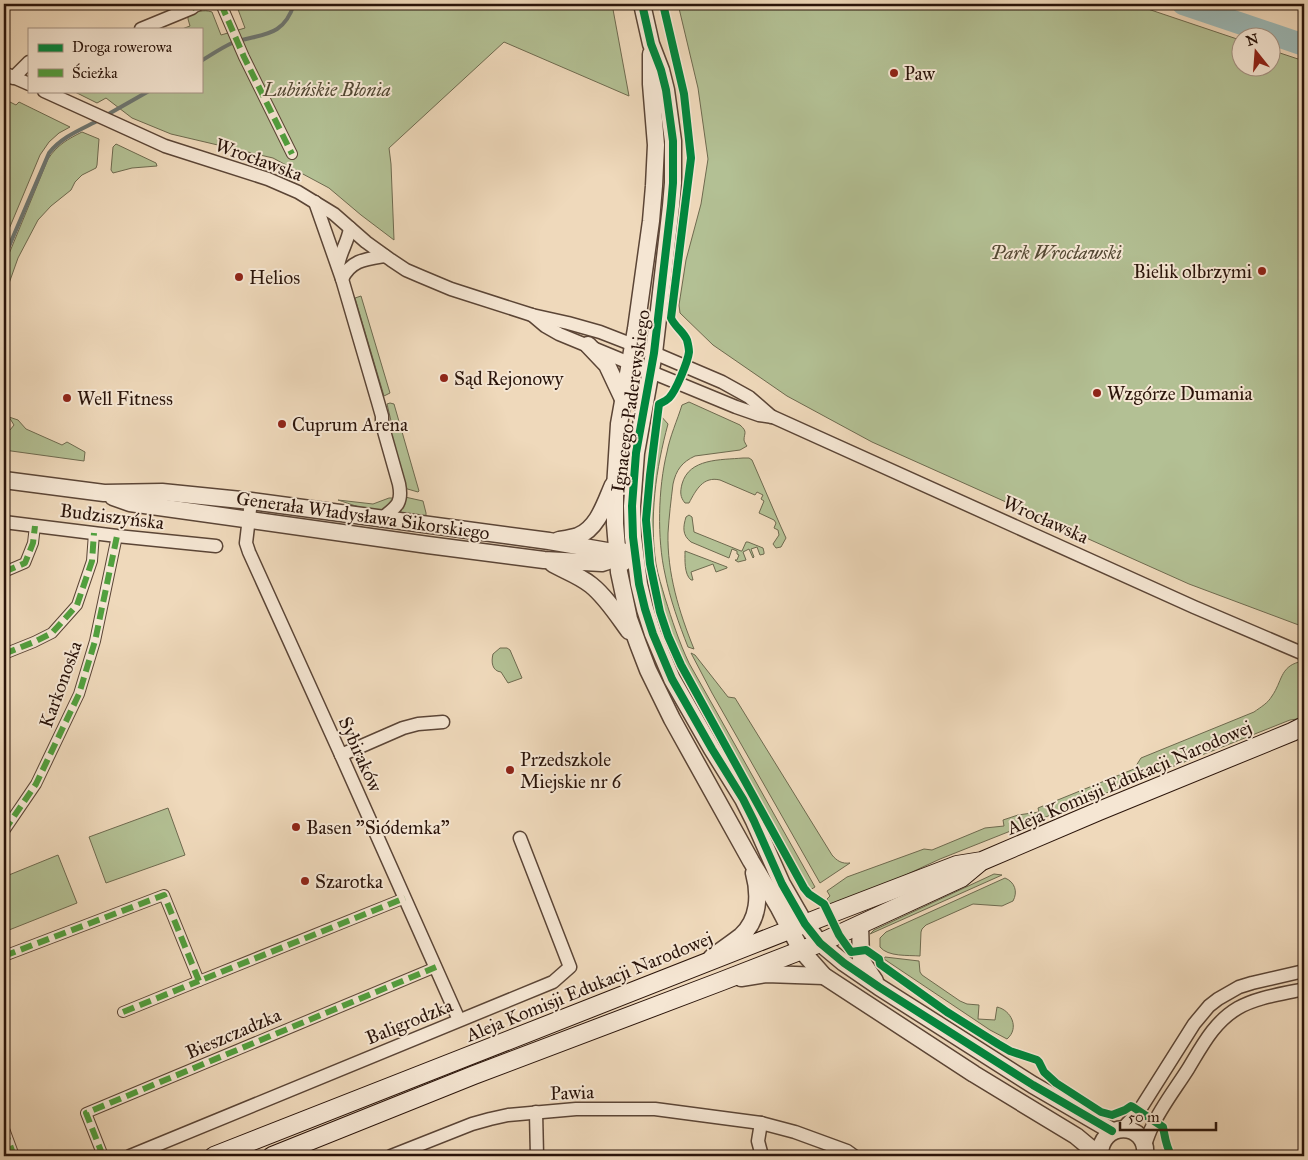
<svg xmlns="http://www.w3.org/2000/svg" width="1308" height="1160" font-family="'IM FELL Great Primer',serif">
	<rect width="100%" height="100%" fill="#efd9bb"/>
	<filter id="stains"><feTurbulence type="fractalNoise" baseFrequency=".004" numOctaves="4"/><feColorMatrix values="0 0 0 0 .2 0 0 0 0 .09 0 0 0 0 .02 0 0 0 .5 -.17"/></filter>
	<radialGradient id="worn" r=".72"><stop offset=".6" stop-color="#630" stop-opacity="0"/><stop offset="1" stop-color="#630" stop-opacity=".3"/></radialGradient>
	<g fill="#b3c094" stroke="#6e6a4f">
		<path d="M236 4H612L629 96 504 42 389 148 391 164 394 240 361 215 329 188 273 158 171 134 132 118 106 98 97 103 73 91H201V29H182L190 26 188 19V16C197 12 203 9 212 12L221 35 245 28Z"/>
		<polygon points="678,4 1133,4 1240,40 1240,68 1270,68 1271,50 1304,61 1304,627 1189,584 872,442 787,396 713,345 680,313 679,305 686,260 701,204 708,159 698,88"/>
		<polygon points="4,99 16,105 19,102 70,127 59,133 49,142 40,155 4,241"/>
		<path d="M82 132 99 139 97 165 96 168 82 175 75 182 71 190 51 206 38 220 18 258 7 289 4 295V266L48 159C57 145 68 139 82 132Z"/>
		<polygon points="116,144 156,163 157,166 132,168 113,173 111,170 113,147"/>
		<polygon points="361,296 390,393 384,396 355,298"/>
		<path d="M689 402 740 425C748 432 744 433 744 440 744 441 746 445 747 446L740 450 695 456C682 462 676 470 673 484 671 500 669 517 668 533 667 573 679 612 694 649L688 647C679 624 670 599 665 574 657 539 658 488 667 452 670 436 677 421 682 405Z"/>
		<polygon points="390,403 394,404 419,491 418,492 404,488 389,433 392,425 387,404"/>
		<path d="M660 415 668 424C656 468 649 518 656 564 658 576 662 587 665 598 672 620 679 642 689 663L815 887 810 890 806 887 704 703 676 651 663 613 655 577 650 521V494Z"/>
		<polygon points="9,417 18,420 26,429 62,445 67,442 85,452 84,461 4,450 4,434 10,430 14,425"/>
		<path d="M743 458H749L752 460 781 527 786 538 781 547 776 548 773 544 779 535 778 530 774 528 776 523 774 520 759 513 764 501 761 499 763 495 757 492 755 495 720 480C703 476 696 490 689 503H685C680 497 680 492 682 484 689 458 721 460 743 458Z"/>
		<polygon points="405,497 423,501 426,513 426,518 402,514 400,510"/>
		<path d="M389 498H395C392 502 389 507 384 509 374 514 348 503 338 500L373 504Z"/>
		<path d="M689 515 692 517 694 532 741 551H742L746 542H748L763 548 764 552V554L760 555 757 547 751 549 754 557 753 558 749 549 743 552 746 560 738 562 735 560H737L739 555 737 554V551L732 549 729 558 691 542C682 535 683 527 686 517Z"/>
		<path d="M685 551 727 567V568L716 572 713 564 691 572 693 580H691C684 574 685 560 685 551Z"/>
		<path d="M500 648H507L510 650 522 678 508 683 501 672C492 671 491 662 493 654Z"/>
		<path d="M691 653 695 655 728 697 735 698 832 855C837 861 842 864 850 863L820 883 712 693Z"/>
		<path d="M1299 662H1304V718L1290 720 940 859 884 885 830 905 827 899 830 896 827 891 847 877 924 849 932 850 985 828 1004 826 1003 820 1018 815 1039 812 1038 808 1134 769 1141 758 1254 712C1261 707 1268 703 1272 696 1282 682 1280 667 1299 662Z"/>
		<polygon points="168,808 185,855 106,883 89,837"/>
		<polygon points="58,855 77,903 4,932 4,877"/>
		<polygon points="994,874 1002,875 870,934 874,930"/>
		<path d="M1005 878C1015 882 1018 892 1013 901L1002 906 973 904 926 925 922 929 921 932 920 956C908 955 888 957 880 947V938L886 932Z"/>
		<path d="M885 957 919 961 920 972 922 975 960 1001 967 1004 979 1005 978 1019 995 1020 997 1007C1011 1010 1020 1028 1007 1039L990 1030 884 959Z"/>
	</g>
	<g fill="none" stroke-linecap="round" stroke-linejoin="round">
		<g stroke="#6e7772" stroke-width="4">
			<path d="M201 61C211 55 221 48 232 43 260 33 283 39 294 4"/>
			<polyline points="105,116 149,91"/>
			<path d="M4 258 49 153C61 137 82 129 99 120"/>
		</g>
		<polyline stroke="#9cb9b7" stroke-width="22" points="1183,4 1304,45"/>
		<defs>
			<g id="pedestrian">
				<polyline points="221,4 244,57 292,154"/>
				<polyline points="192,8 202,4"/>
				<polyline points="4,572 25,563 33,543 35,526"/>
				<polyline points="4,654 34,642 52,633 77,605 92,561 94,533"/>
				<polyline points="4,831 36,784 79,694 95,641 117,536"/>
				<polyline points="4,956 164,895 199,981 405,898"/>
				<polyline points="123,1012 199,981"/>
				<polyline points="4,1129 14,1156"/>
				<polyline points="103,1156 86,1113 436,967"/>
			</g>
			<g id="minor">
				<polyline points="141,29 192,8"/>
				<polyline points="4,73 29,84"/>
				<polyline points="13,78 29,62"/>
				<polyline points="44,91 165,146 268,179 298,192 334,214 366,242 391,260 406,270 420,276 451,289 532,315 568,323 600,332 654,353 722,382 749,397 772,417"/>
				<path d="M315 202 342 279 378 402 382 416V424L399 484C403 504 396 507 381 519"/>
				<path d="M338 266C340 252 348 242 350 228"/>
				<path d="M342 279C351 260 366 259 385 256"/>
				<polyline points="532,315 545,326 559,334 736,407 759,415 773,417 1194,607 1304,654"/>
				<polyline points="251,501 246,543 249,552 341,755 459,1020"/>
				<polyline points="4,522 117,536 216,546"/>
				<polyline points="341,755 403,728 418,724 443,722"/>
				<polyline points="536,1112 537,1156"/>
				<polyline points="761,1123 758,1141 762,1156"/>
				<polyline points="1122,1129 1139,1111 1194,1024 1209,1006 1218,999 1239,987 1252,983 1304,971"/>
				<path d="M1145 1145C1147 1139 1149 1133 1152 1127 1161 1107 1176 1088 1188 1069 1202 1046 1214 1022 1238 1008 1257 997 1283 994 1304 989"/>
				<polyline points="130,1156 553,982 570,967 520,838"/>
				<polyline points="391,1156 472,1124 490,1119 508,1115 576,1109 655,1109 761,1123 795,1132 847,1151 854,1156"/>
			</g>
			<g id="tertiary">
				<polyline points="642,4 651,44 661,70 666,90 673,141 673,183 671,206 654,353 636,453 632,506 633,537 639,584 645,609 653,634 672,679 712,749 743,799 754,821 782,884 805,924 820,943 844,963 879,987 1033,1085 1112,1131"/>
				<polyline points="651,54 651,84 656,145 654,186 651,221 636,329 619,424 615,488 615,524 619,572 629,619 638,644 648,670 672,719 751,861 779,908 801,950 824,976 974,1074 1076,1136 1100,1156"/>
				<polyline points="588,345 607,365 623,399"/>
				<polyline points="4,480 104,493 162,492 251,501 549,541 607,551 617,556 624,562"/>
				<path d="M113 497 130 503 428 545 544 560 602 563C610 561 616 557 622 551"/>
				<path d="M559 540C565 539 572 538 578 536 598 528 605 503 613 485"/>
				<path d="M553 564C566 571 580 576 591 585 606 597 618 616 629 631"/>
				<polyline points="860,925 861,960 875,981"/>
				<path d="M712 957C722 950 732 943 741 936 759 920 760 895 754 873"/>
				<polyline points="741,978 766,974 824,976"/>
				<path d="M1100 1156C1099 1120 1149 1121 1145 1156"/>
			</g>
			<g id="secondary">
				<polyline points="214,1156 840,910 957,865 982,861 1099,811 1292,732 1304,726"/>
				<polyline points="272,1156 474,1075 722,981 820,943 961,878 979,863"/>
			</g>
		</defs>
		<use href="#pedestrian" stroke="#5b4536" stroke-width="12"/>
		<use href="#minor" stroke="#5b4536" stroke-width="15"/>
		<use href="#tertiary" stroke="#5b4536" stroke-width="19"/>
		<use href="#secondary" stroke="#2a140a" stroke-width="20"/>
		<use href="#pedestrian" stroke="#f5e6d3" stroke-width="10"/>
		<use href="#minor" stroke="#f5e6d3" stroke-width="12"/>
		<use href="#tertiary" stroke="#f5e6d3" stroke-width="16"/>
		<use href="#secondary" stroke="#f5e6d3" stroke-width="18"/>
		<g stroke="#51a03e" stroke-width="6" stroke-dasharray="12 6" stroke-linecap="butt">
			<polyline points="221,4 244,57 292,154"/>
			<polyline points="192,8 202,4"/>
			<polyline points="4,572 25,563 33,543 35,526"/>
			<polyline points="4,654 34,642 52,633 77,605 92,561 94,533"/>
			<polyline points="4,831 36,784 79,694 95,641 117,536"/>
			<polyline points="4,956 164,895 199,981 405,898"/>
			<polyline points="123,1012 199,981"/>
			<polyline points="4,1129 14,1156"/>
			<polyline points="103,1156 86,1113 436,967"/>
		</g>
		<defs>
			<g id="cycleway">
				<polyline points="642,4 651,44 661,70 666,90 673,141 673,183 671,206 654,353 636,453 632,506 633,537 639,584 645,609 653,634 672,679 712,749 743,799 754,821 782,884 805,924 820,943 844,963 879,987 1033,1085 1112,1131"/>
				<path d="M663 4 684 94 691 158 671 318C675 327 683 331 687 340 688 344 689 348 689 352 688 361 676 391 669 398 666 401 663 402 659 404L650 475 646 520 650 564 660 612 668 636 681 665 804 888 809 894 824 904 839 935 851 952 866 950 879 959 880 964 891 972 947 1012 998 1044 1010 1051 1037 1060 1039 1062 1044 1072 1056 1083 1101 1112 1112 1115 1125 1110 1131 1106 1133 1107 1163 1127C1165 1137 1166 1148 1172 1156"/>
			</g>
		</defs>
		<use href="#cycleway" stroke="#f5e6d3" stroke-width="11"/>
		<use href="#cycleway" stroke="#00873e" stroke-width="8"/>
	</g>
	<g fill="#8f2418" stroke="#f5e6d3" stroke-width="2">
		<circle cx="894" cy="73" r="5"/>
		<circle cx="1262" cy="271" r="5"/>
		<circle cx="239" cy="277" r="5"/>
		<circle cx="444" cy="378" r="5"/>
		<circle cx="1097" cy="393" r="5"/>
		<circle cx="67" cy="398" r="5"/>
		<circle cx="282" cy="424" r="5"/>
		<circle cx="510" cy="770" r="5"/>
		<circle cx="296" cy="827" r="5"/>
		<circle cx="305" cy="881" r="5"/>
	</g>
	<g text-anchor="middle" stroke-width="4" stroke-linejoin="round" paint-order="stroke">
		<g font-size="19" fill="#2a140a" stroke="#f5e6d3" text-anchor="start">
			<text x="904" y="80">Paw</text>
			<text x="1252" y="278" text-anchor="end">Bielik olbrzymi</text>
			<text x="249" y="284">Helios</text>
			<text x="454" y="385">Sąd Rejonowy</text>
			<text x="1107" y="400">Wzgórze Dumania</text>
			<text x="77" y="405">Well Fitness</text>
			<text x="292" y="431">Cuprum Arena</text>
			<text x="520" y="766">Przedszkole<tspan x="520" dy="22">Miejskie nr 6</tspan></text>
			<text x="306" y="834">Basen "Siódemka"</text>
			<text x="315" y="888">Szarotka</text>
		</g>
		<g font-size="19" font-style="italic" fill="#534833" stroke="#f5e6d3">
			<text x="327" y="96">Lubińskie Błonia</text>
			<text x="1056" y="259">Park Wrocławski</text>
		</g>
		<g font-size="19" fill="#2a140a" stroke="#f5e6d3">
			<text transform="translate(259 159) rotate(20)" y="7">Wrocławska</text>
			<text transform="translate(630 401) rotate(-82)" y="7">Ignacego Paderewskiego</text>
			<text transform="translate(363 515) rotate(8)" y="7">Generała Władysława Sikorskiego</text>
			<text transform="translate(112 516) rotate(7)" y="7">Budziszyńska</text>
			<text transform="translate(1046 519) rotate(24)" y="7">Wrocławska</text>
			<text transform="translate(60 684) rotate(-70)" y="7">Karkonoska</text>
			<text transform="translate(361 754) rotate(66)" y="7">Sybiraków</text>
			<text transform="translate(1129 777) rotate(-23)" y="7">Aleja Komisji Edukacji Narodowej</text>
			<text transform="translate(589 986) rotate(-22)" y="7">Aleja Komisji Edukacji Narodowej</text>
			<text transform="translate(409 1021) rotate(-22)" y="7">Baligrodzka</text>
			<text transform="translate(233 1033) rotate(-23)" y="7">Bieszczadzka</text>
			<text transform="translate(572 1092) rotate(-2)" y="7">Pawia</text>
		</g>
	</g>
	<rect width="1308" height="1160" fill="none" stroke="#efd9bb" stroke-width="20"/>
	<rect x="5" y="5" width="1298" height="1150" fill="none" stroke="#2a140a" stroke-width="2.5"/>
	<rect x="10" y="10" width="1288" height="1140" fill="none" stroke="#2a140a"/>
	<rect x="28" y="28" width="175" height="65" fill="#f5e6d3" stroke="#a49283"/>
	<rect x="38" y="44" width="25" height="8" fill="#00873e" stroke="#a49283"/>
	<text x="72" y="52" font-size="15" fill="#2a140a">Droga rowerowa</text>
	<rect x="38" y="69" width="25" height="8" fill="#51a03e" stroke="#a49283"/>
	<text x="72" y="78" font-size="15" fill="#2a140a">Ścieżka</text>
	<g transform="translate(1256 52) rotate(343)"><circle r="24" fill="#f5e6d3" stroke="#a49283"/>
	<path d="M0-4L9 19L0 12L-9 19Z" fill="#8f2418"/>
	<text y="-8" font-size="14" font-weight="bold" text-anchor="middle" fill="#2a140a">N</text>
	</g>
	<path d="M1120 1122v8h96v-8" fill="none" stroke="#2a140a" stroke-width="2.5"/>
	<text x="1128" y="1122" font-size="15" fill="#2a140a" stroke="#f5e6d3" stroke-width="4" paint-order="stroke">50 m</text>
	<rect width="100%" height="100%" filter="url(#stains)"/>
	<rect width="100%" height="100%" fill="url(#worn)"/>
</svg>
